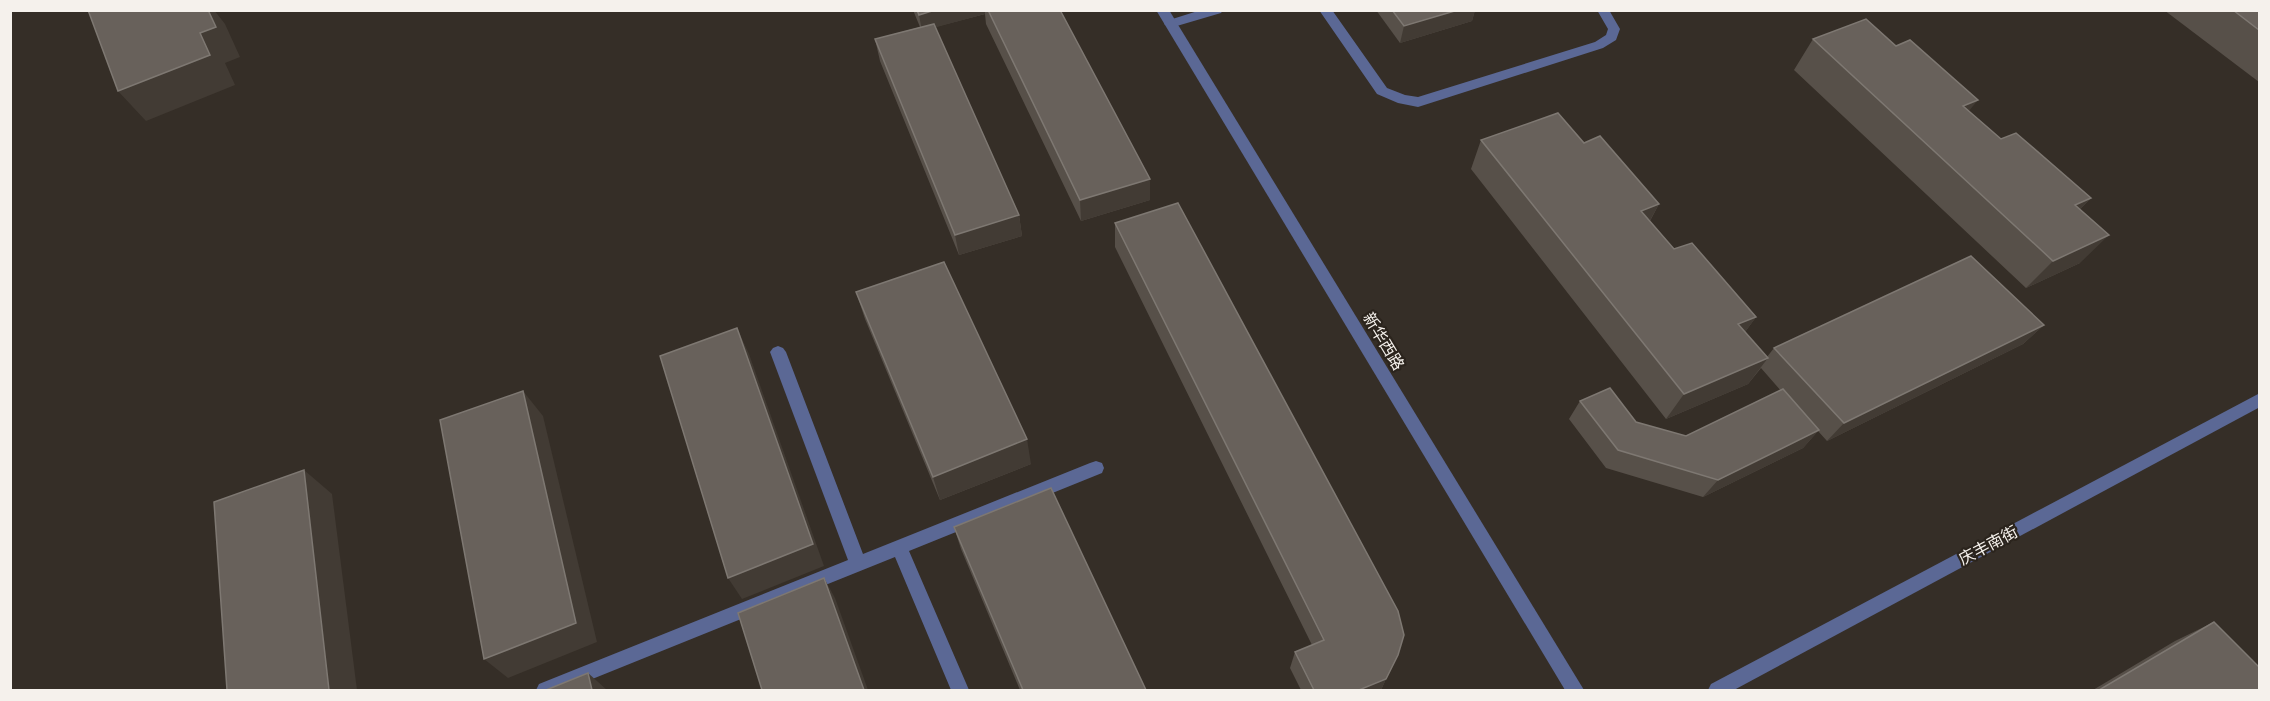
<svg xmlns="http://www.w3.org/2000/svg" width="2270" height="701" font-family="Karla,'Noto Sans SC',sans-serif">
	<rect width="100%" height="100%" fill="#352e27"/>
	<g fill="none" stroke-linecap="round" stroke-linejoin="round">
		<g fill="#5b6895" fill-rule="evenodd">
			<polygon points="1201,10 1223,10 1221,13 1170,28 1164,24 1166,21"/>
			<polygon points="1319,10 1332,10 1387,88 1405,95 1418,97 1595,42 1606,35 1608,29 1597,10 1609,10 1620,29 1616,40 1603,48 1418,107 1398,103 1377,94"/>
			<polygon points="778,346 783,348 786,352 863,554 1090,463 1096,461 1102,463 1104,468 1102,473 909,551 969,690 951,690 895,557 565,690 536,690 539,684 848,560 770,352 773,348"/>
		</g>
		<g fill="#5b6895" fill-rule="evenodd">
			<polygon points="1156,10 1169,10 1584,690 1565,690"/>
			<polygon points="2260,393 2260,407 1734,690 1708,690 1711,684"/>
		</g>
	</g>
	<g fill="#575049">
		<polygon points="913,10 1060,10 1150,179 1150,200 1081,221 986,24 985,14 935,27 1019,215 1022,236 959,255 880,61 875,39 920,27"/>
		<polygon points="1376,10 1475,10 1472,21 1400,43"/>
		<polygon points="2164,10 2259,10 2259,82"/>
		<polygon points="1813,39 1969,111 2001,139 2091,198 2080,209 2080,263 2026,288 1794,70"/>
		<polygon points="1481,140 1584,143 1659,204 1650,221 1674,249 1756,317 1745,332 1767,357 1774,348 2044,325 2023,344 1827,441 1818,431 1803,448 1703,497 1606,468 1569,419 1580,401 1636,422 1686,436 1781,391 1761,368 1748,384 1666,419 1471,169"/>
		<polygon points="1115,223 1386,679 1381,690 1301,690 1290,668 1295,652 1312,645 1115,247"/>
		<polygon points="856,292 1031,464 940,500 865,319"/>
		<polygon points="954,527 1146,690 1020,690 961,549"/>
		<polygon points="2214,622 2259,690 2093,690 2175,641"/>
	</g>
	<g fill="#423b34">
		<polygon points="208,10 214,10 225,24 240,57 225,63 235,85 146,121 118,91"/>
		<polygon points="935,10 985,10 985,14 922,31 919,15"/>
		<polygon points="1458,10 1475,10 1472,21 1400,43 1404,26"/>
		<polygon points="1978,100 1954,129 1963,106"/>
		<polygon points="1150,179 1150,200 1081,221 1080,200"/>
		<polygon points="2091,198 2063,226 2075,205"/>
		<polygon points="1659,204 1643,233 1641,211"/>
		<polygon points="1019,215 1022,236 959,255 955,235"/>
		<polygon points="2109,235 2080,263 2026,288 2053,261"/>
		<polygon points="1756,317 1737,343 1738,324"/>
		<polygon points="2044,325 2023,344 1827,441 1844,423"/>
		<polygon points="737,328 749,354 824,566 742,599 728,578"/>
		<polygon points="1768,358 1748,384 1666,419 1684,394"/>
		<polygon points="523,391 543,416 597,642 508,678 484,659"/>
		<polygon points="1819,430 1803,448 1703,497 1718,480"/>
		<polygon points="1027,439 1031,464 940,500 933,477"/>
		<polygon points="304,470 332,494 357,690 329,690"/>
		<polygon points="824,578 835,598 868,690 864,690"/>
		<polygon points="588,673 607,690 592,690"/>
		<polygon points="1386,679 1381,690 1359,690"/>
	</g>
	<g fill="#68615b" stroke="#7e7872" stroke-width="1.5">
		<polygon points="88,10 208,10 216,27 200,33 210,55 118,91"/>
		<polygon points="917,10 935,10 919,15"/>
		<polygon points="988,10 1060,10 1150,179 1080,200"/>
		<polygon points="1392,10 1458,10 1404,26"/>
		<polygon points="2233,10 2259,10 2259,30"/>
		<polygon points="1866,19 1896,46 1910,40 1978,100 1963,106 2001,139 2016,133 2091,198 2075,205 2109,235 2053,261 1813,39"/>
		<polygon points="934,24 1019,215 955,235 875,39"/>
		<polygon points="1558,113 1584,143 1600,136 1659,204 1641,211 1674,249 1692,243 1756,317 1738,324 1768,358 1684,394 1481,140"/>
		<polygon points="1178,203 1398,611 1404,635 1398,655 1386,679 1359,690 1314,690 1295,652 1324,640 1115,223"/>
		<polygon points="1971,256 2044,325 1844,423 1774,348"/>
		<polygon points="944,262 1027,439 933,477 856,292"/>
		<polygon points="737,328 813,544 728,578 660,356"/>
		<polygon points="1610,388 1636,422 1686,436 1783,389 1819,430 1718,480 1618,450 1580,401"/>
		<polygon points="523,391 576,623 484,659 440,420"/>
		<polygon points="304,470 329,690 227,690 214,502"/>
		<polygon points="1051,488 1146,690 1023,690 954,527"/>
		<polygon points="824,578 864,690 762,690 738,613"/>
		<polygon points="2214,622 2259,667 2259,690 2099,690"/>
		<polygon points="588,673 592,690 546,690"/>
	</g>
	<g text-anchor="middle" stroke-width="4.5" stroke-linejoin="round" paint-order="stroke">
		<g font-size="16" fill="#f5f1ec" stroke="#2b241d">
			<text transform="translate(1384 341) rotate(59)" y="6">新华西路</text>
			<text transform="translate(1988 545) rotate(-28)" y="6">庆丰南街</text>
		</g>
	</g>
	<rect width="2270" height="701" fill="none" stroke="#f5f1ec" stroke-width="24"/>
</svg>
